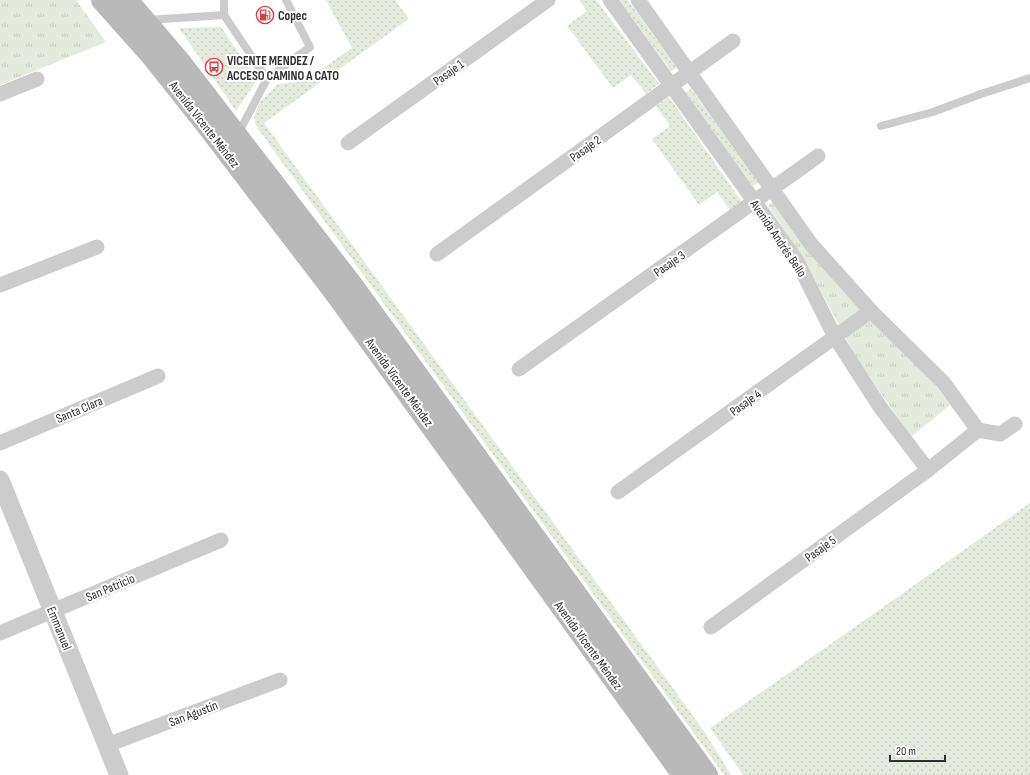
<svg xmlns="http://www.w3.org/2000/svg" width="1030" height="775" font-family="'Sofia Sans Condensed',sans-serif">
	<defs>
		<pattern id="grass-dots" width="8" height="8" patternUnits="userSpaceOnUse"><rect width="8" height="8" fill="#e4ebde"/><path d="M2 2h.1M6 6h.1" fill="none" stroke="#c4cabf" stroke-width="1.8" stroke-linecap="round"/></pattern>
		<pattern id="park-tufts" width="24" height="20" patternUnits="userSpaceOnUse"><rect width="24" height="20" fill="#e4ebde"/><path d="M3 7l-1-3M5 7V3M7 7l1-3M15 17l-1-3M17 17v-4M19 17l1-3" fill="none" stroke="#c4cabf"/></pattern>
	</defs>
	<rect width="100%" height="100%" fill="#fff"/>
	<g fill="url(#grass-dots)">
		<polygon points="326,0 395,0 409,19 264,123 704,731 731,775 724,775 256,126 254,117 260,102 278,84 305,81 352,48"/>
		<polygon points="579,0 596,0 659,84 646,94 631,75 613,88 567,26 587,11"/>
		<polygon points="619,0 628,0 677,68 671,71"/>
		<polygon points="221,27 257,80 236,111 179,28"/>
		<polygon points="691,89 759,182 753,186 685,93"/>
		<polygon points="669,97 744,205 732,213 717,192 699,205 652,139 670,126 656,106"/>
		<polygon points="1030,503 1030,775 743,775 710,728 892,601"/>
	</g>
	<g fill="url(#park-tufts)">
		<polygon points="0,0 76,0 106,42 0,85"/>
		<polygon points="772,202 930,378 950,405 911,437 856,357 802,256 768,206"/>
	</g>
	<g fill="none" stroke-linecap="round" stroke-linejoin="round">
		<g stroke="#ccc" stroke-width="8">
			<polyline points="224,0 224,15 267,79 310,47 286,0"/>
			<polyline points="147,20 224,15"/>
			<polyline points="881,126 933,112 981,94 1030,78"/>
			<polyline points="238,134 267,79"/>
		</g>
		<g stroke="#ccc" stroke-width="15">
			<polyline points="610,0 797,261 835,337 880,407 928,470"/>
			<polyline points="638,0 811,244 871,311 943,382 978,430 928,470 711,627"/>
			<polyline points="0,94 37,79"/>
			<polyline points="348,143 548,0"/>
			<polyline points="437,254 733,41"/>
			<polyline points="0,285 97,247"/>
			<polyline points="519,369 818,156"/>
			<polyline points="978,430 1000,434 1015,424"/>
			<polyline points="0,443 158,376"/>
			<polyline points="618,492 871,311"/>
			<polyline points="0,633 221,540"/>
			<polyline points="107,745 280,680"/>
		</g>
		<polyline stroke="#ccc" stroke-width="19" points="0,480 119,775"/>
		<g stroke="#b9b9b9" stroke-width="22">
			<polyline points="102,0 151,55 205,123 336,294 683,775"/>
			<polyline points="127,0 180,62 352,285 707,775"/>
		</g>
	</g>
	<defs>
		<symbol id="fuel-ring" viewBox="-11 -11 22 22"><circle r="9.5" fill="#fff" stroke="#dc3b40" stroke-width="1.5"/><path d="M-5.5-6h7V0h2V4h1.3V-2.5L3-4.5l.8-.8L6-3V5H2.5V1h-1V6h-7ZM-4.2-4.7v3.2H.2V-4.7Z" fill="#dc3b40"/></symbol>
		<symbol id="bus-ring" viewBox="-11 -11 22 22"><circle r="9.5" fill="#fff" stroke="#dc3b40" stroke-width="1.5"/><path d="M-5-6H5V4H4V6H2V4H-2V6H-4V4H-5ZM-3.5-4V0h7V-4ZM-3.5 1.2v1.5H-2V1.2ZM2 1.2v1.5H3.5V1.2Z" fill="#dc3b40"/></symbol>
	</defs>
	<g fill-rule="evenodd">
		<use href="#fuel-ring" x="255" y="5" width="20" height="20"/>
		<use href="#bus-ring" x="204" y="57" width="20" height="20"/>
	</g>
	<g text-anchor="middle" stroke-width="4" stroke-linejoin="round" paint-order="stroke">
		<g font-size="13" font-weight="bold" fill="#2f2f2f" stroke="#fff" text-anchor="start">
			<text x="278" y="20">Copec</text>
			<text x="227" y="65">VICENTE MENDEZ /<tspan x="227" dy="15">ACCESO CAMINO A CATO</tspan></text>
		</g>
		<g font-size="13" fill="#2f2f2f" stroke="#fff">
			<text transform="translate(448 72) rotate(-36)" y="5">Pasaje 1</text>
			<text transform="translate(205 124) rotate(52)" y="5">Avenida Vicente Méndez</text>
			<text transform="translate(585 148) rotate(-36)" y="5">Pasaje 2</text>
			<text transform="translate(779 238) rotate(56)" y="5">Avenida Andrés Bello</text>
			<text transform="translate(669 263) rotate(-35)" y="5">Pasaje 3</text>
			<text transform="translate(400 382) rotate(54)" y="5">Avenida Vicente Méndez</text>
			<text transform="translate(745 402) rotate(-36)" y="5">Pasaje 4</text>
			<text transform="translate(79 409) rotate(-23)" y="5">Santa Clara</text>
			<text transform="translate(820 548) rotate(-36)" y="5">Pasaje 5</text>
			<text transform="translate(110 587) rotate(-23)" y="5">San Patricio</text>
			<text transform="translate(60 628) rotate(68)" y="5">Emmanuel</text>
			<text transform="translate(589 645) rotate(54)" y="5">Avenida Vicente Méndez</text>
			<text transform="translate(193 713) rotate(-21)" y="5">San Agustín</text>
		</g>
	</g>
	<path d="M890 755v6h55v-6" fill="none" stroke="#2f2f2f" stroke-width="2"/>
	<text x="896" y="755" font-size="12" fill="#2f2f2f" stroke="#ffffff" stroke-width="3" paint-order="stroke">20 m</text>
</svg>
